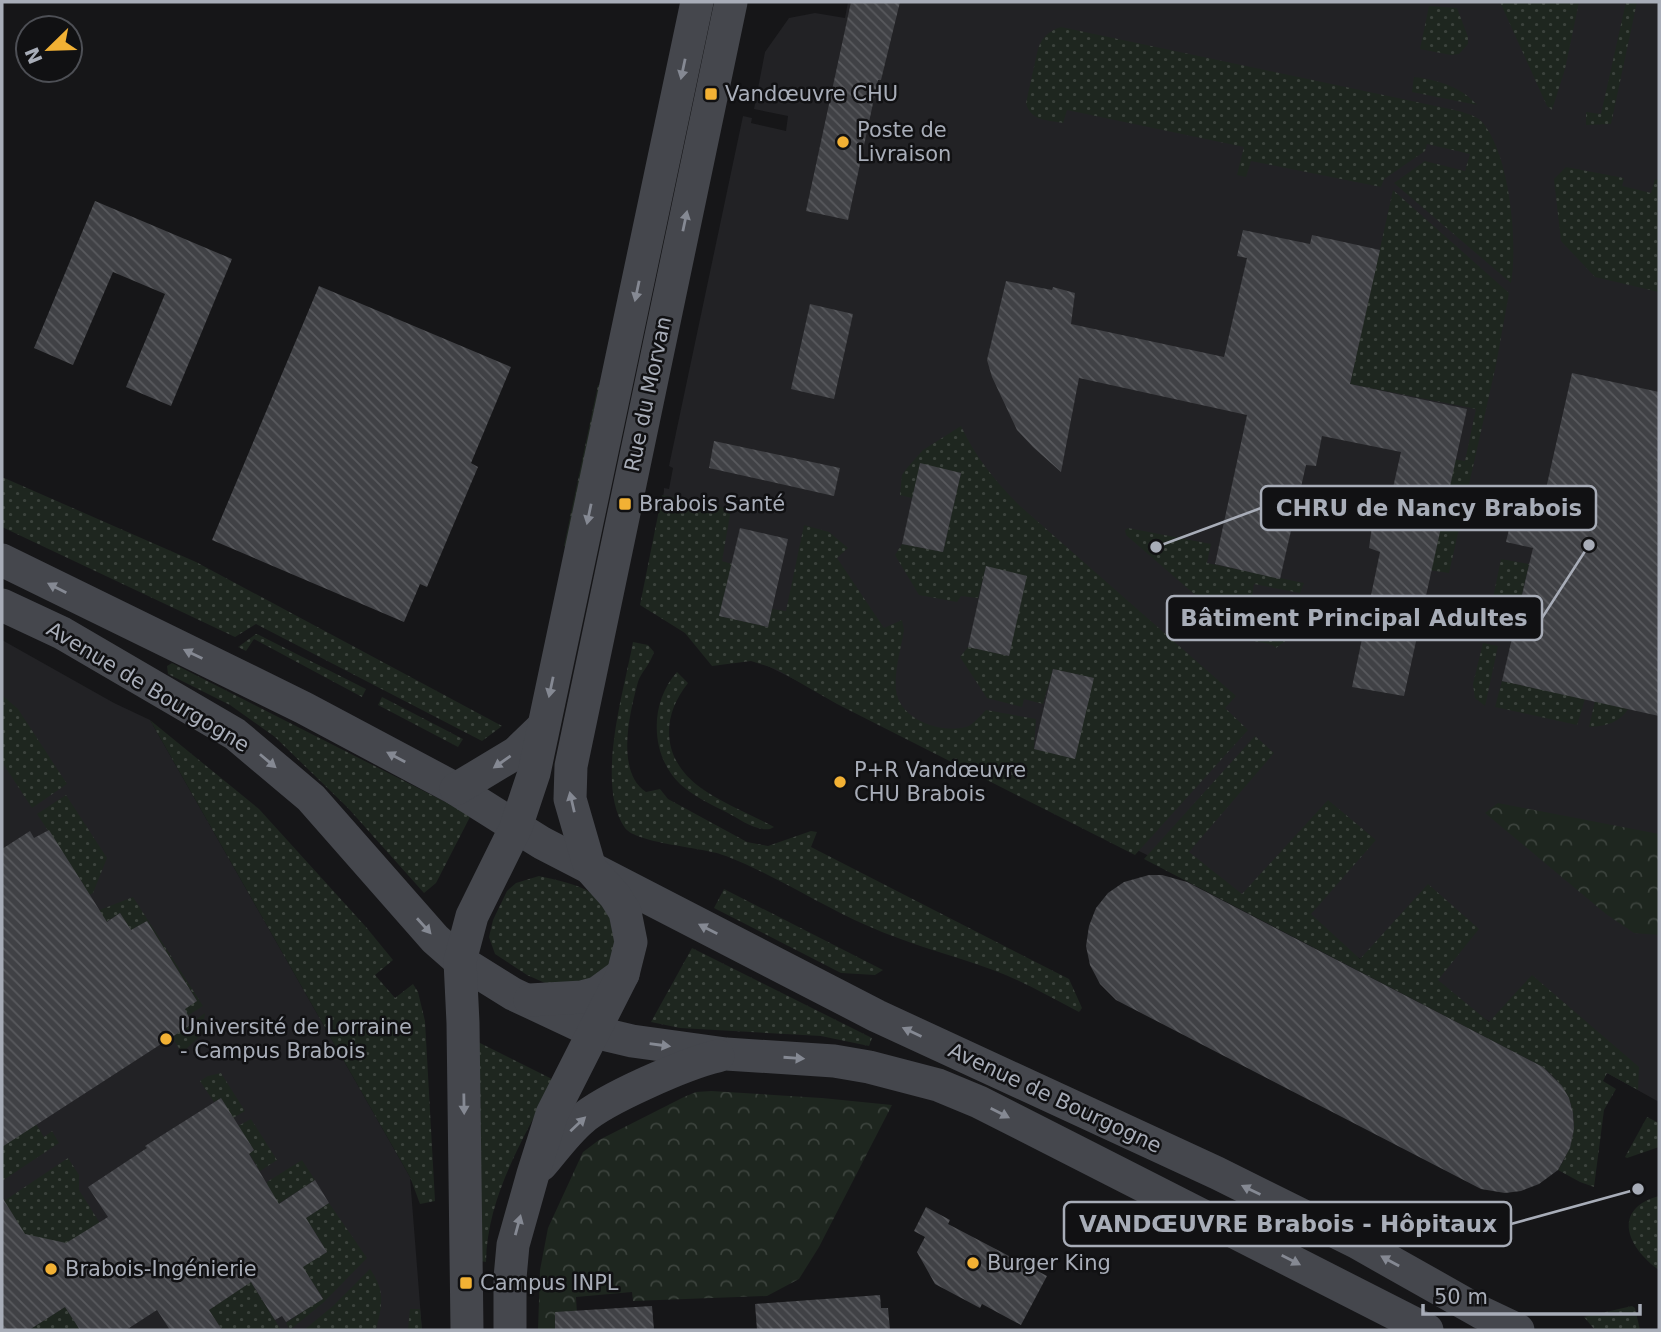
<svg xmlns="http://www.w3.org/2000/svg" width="1661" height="1332" font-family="'DejaVu Sans',sans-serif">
	<defs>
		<pattern id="grass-dots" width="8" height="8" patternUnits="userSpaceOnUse" patternTransform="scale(1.75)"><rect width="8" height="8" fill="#1e261f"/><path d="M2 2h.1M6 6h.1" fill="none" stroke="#3c433d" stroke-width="1.8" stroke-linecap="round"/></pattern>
		<pattern id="forest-crowns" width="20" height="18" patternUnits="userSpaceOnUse" patternTransform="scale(1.75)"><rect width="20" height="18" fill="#1e261f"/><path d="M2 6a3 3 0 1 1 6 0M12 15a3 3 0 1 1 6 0" fill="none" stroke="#3c433d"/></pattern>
		<pattern id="building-back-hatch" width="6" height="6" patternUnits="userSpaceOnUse" patternTransform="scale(1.75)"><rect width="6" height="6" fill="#404145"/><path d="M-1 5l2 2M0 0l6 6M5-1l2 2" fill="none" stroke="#595a5e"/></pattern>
	</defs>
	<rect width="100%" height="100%" fill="#161618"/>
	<g fill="#222225">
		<polygon points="848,2 1659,2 1659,1102 1607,1073 1604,1077 1149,856 643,604 664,491 664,488 669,489 673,468 669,466 743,116 752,118 751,123 786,131 788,116 754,109 765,52 789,18 815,13 845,18"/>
		<polygon points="2,640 114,703 150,720 410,1177 422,1330 2,1330"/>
	</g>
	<g fill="url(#grass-dots)">
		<polygon points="1500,2 1579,2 1565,69 1552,110 1547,106"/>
		<polygon points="1626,2 1637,2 1611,124 1586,125 1586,112 1601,114"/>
		<polygon points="1429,6 1457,8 1468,37 1468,44 1459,54 1451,55 1420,49"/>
		<path d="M1061 27 1459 111C1468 114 1477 116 1483 123 1510 156 1518 243 1511 283L1394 183 1425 161 1465 171 1470 154 1427 144 1425 151 1384 179 1381 187 1251 161 1246 177 1237 175 1244 147 1067 110 1063 123C1048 120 1030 121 1026 103L1038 49C1042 37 1049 31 1061 27Z"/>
		<path d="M1414 77C1437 80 1460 86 1477 105L1412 92Z"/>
		<polygon points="1566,167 1624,178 1622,186 1651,193 1655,179 1659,180 1659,292 1595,277 1561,241 1554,179"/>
		<polygon points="1393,190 1509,293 1496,365 1449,573 1429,570 1453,459 1465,461 1476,409 1350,384"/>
		<polygon points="598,385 602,386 567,548 564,546"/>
		<path d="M961 426C975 457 996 482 1020 506L1236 696 1225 708 1248 730 1135 855 837 704 776 669 751 661 712 666 685 633 640 605 662 495 731 509 722 561 732 564 719 616 768 627 772 609 786 611 804 525 829 532 848 548 837 558 884 628 902 620 904 630C901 649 894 671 896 690 899 719 940 734 966 727 973 725 981 715 986 710L1036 719 1034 749 1075 758 1093 678 1053 669 1043 704 1024 699 1022 707 987 698 960 657 968 647 1009 656 1026 576 986 567 978 598 961 596 957 602 919 595 895 555 902 544 943 552 961 473 921 464 912 498 900 495 902 475 907 468 923 450Z"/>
		<polygon points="2,477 196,562 502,726 482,741 256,624 235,637 2,527"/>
		<path d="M1128 528 1211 544 1207 563 1304 583 1300 593 1254 584 1252 597 1287 630 1288 639 1276 648C1267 640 1256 644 1245 638L1126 535 1125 530Z"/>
		<polygon points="1501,559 1529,564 1512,638 1486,632"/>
		<polygon points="256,634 257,634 366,689 362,697 254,639 246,651 238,647"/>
		<path d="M633 642 648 645 654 652C650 665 641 672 638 682 630 711 615 772 646 792L660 789 668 799 747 842 768 846 811 831 817 832 811 847 1069 979 1082 1008 1079 1012C1051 998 1023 981 993 970 952 955 908 944 868 926 820 905 775 875 726 856 704 847 637 844 625 828 595 785 624 691 633 642Z"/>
		<polygon points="1483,643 1498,646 1485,706 1475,698 1473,684"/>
		<polygon points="172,663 471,815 436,883 424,893 348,808 275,737 230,705 168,674 167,666"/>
		<path d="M677 672 688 683C660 718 662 760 701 788 722 803 750 814 774 827L770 829C754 831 740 819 726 812 710 804 693 796 680 784 650 755 649 703 677 672Z"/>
		<polygon points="1502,681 1585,699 1577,725 1495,707"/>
		<polygon points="2,695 18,709 67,784 32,808 2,762"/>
		<polygon points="382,697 463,739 458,747 378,705"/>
		<path d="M1595 701 1628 709C1619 723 1606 726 1589 727Z"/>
		<polygon points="150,720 259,809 366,927 393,960 375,975 395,998 413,984 418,992 425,1021 435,1201 420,1204 410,1177"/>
		<path d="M1255 736 1274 753 1189 852 1242 894 1328 800 1376 840 1311 914 1360 959 1428 884 1479 929 1438 980 1489 1022 1532 975 1639 1067 1638 1090 1607 1073 1603 1081 1616 1089 1604 1110 1594 1187 1580 1182 1558 1170C1583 1132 1579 1096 1543 1067L1144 859Z"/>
		<polygon points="66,795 107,858 93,893 2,951 2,938 84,885 37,814"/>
		<path d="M539 876C561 881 597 887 608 910 610 915 610 922 612 927 618 951 613 958 602 979L554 987 527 975 495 954 489 937 493 920 507 891 516 883Z"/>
		<polygon points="724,889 883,970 875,975 841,973 714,908"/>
		<polygon points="133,897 203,1006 187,1016 183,1010 197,1000 147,921 131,930 120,913 98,927 97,911"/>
		<polygon points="692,948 872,1038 869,1046 821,1036 680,1028 651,1022"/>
		<polygon points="205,1013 202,1034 182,1053 172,1037"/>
		<path d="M478 1042 554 1080C524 1137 487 1196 486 1262L480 1261Z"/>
		<polygon points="221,1073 245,1111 233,1118 221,1098 214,1102 200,1081 208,1076"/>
		<polygon points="1647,1117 1659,1123 1659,1147 1627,1158 1625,1157"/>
		<polygon points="251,1119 277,1160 260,1171 249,1153 254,1150 238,1126"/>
		<polygon points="36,1124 44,1137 52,1131 59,1143 2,1181 2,1144"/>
		<polygon points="68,1158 79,1175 79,1190 110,1239 61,1246 24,1234 4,1201"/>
		<polygon points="302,1160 315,1180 278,1204 255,1194 268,1186 267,1182"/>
		<path d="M1659 1196V1270C1627 1248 1611 1209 1659 1196Z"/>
		<polygon points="329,1203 367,1258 324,1302 290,1330 286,1323 323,1298 309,1277 261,1282 327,1252 313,1229 292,1227"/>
		<path d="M370 1269C386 1292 382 1304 376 1330H304L333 1306Z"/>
		<polygon points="247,1276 281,1330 222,1330 209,1310 243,1287"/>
		<polygon points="1632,1306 1635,1308 1640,1330 1595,1330 1584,1317"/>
		<polygon points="65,1307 80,1330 29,1330"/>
		<polygon points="410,1309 420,1309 422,1330 408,1330"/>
	</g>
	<g fill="url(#forest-crowns)">
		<polygon points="1498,803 1659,834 1659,935 1634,933 1606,914 1485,813"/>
		<polygon points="711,1091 822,1098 892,1105 819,1247 799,1279 767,1296 633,1301 632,1292 576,1297 578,1330 538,1330 540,1270 548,1228 583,1152 599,1140 684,1097 696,1092"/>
	</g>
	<g fill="url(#building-back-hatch)">
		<polygon points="851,2 900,2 881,80 878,80 848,220 806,211"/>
		<polygon points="95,201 232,259 171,406 126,387 165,294 113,272 73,365 34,348"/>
		<polygon points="1243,230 1310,244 1312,235 1380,250 1350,384 1467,409 1404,696 1352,687 1380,552 1369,548 1376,497 1390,501 1401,452 1322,436 1316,466 1306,465 1280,579 1215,564 1247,415 1079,378 1061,472 1033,447 1017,430 992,377 987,360 1006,281 1052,290 1053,287 1075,293 1071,324 1224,357 1247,258 1237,256"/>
		<polygon points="319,286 511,367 471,463 478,467 427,587 420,584 404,622 212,540"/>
		<polygon points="810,304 853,314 834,399 791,389"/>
		<polygon points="1572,373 1659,392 1659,716 1502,681 1533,548 1506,542 1515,504 1541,511"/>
		<polygon points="714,441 840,468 834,496 709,468"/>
		<polygon points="920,463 961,473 943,552 902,544"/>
		<polygon points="740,528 788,539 768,627 719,616"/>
		<polygon points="986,566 1027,576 1009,656 968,647"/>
		<polygon points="1053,669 1094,678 1075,759 1034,749"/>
		<polygon points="49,830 107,922 120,913 131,930 147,921 197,1001 185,1009 192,1024 2,1147 2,849 30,831 34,838"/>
		<polygon points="1149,875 1162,875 1187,882 1543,1067 1562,1086 1569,1098 1573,1113 1574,1129 1570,1148 1558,1170 1539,1184 1521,1191 1505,1193 1481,1189 1116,1000 1100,984 1090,965 1086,946 1089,926 1096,908 1108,893 1124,882"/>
		<polygon points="221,1098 254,1150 249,1154 279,1204 315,1180 329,1203 306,1218 327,1252 303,1267 323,1299 286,1322 282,1316 275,1320 251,1282 209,1310 222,1330 170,1330 157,1310 126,1330 80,1330 65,1307 29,1330 2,1330 2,1197 25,1234 66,1243 108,1217 88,1187 147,1148 145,1146"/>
		<polygon points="926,1207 950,1220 948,1224 1047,1276 1021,1325 982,1304 980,1308 935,1284 917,1252 925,1237 914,1231"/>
		<polygon points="880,1295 881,1308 888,1308 890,1330 757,1330 755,1304"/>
		<polygon points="652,1306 654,1330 555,1330 555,1312"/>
	</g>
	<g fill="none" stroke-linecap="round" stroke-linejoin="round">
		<g stroke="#45474d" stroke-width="33">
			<polyline points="2,560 304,708 456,789 542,843 877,1016 1217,1173 1356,1242 1480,1312 1518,1330"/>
			<polyline points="2,605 62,633 235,734 311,798 435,939 460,961 513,994 594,1032 632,1041 726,1054 834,1061 869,1067 938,1085 979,1102 1427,1330"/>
			<polyline points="456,789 516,753 542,728"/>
			<polyline points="530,1000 582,997 597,993 623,974"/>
			<path d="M541 1165C554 1150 566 1133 581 1120 604 1099 687 1063 718 1056"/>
			<polyline points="467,1330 463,1023 460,961 472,916 516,827 534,773 697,2"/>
			<polyline points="510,1330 510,1278 513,1245 533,1174 552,1114 623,974 631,942 625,912 615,896 590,868 570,799 571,766 731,2"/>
		</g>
	</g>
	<defs><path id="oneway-solid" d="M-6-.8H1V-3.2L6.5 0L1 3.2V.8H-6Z" transform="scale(1.75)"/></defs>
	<g fill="#858993">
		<use href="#oneway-solid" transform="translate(683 69) rotate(102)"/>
		<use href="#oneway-solid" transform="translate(685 221) rotate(-78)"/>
		<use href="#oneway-solid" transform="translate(637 291) rotate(102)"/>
		<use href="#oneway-solid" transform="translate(589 514) rotate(102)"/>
		<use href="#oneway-solid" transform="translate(57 588) rotate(-153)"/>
		<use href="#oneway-solid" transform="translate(193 654) rotate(-154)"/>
		<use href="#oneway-solid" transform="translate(551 687) rotate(102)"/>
		<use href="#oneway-solid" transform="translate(396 757) rotate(-152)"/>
		<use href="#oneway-solid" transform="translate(268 761) rotate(40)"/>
		<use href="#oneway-solid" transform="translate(502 762) rotate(145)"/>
		<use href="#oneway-solid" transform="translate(572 802) rotate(-103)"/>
		<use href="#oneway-solid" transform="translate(424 926) rotate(48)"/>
		<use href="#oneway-solid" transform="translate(708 929) rotate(-153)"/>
		<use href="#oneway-solid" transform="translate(912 1032) rotate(-155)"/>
		<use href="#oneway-solid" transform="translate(660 1045) rotate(8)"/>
		<use href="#oneway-solid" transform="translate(794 1058) rotate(4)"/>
		<use href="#oneway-solid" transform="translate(464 1104) rotate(89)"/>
		<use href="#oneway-solid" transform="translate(1000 1113) rotate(27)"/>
		<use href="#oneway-solid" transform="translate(578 1124) rotate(-43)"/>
		<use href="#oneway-solid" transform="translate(1251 1190) rotate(-154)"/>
		<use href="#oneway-solid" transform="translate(518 1225) rotate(-75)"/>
		<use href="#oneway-solid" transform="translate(1291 1260) rotate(27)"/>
		<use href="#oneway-solid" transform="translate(1390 1261) rotate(-151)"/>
	</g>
	<g fill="#f2b134" stroke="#111113" stroke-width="2.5">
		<rect x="704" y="87" width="14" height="14" rx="3.5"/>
		<circle cx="843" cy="142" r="7"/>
		<rect x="618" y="497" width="14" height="14" rx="3.5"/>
		<circle cx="840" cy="782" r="7"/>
		<circle cx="166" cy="1039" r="7"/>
		<circle cx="973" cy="1263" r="7"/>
		<circle cx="51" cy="1269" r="7"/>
		<rect x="459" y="1276" width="14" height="14" rx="3.5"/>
	</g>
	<g text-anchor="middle" stroke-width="5" stroke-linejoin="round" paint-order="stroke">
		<g font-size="21" fill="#a8adb8" stroke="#111113" text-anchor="start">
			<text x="725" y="101">Vandœuvre CHU</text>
			<text x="857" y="137">Poste de<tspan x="857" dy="24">Livraison</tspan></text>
			<text x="639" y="511">Brabois Santé</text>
			<text x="854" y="777">P+R Vandœuvre<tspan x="854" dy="24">CHU Brabois</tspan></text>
			<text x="180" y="1034">Université de Lorraine<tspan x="180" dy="24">- Campus Brabois</tspan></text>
			<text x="987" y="1270">Burger King</text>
			<text x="65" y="1276">Brabois-Ingénierie</text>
			<text x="480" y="1290">Campus INPL</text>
		</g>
		<g font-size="21" fill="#a8adb8" stroke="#111113">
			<text transform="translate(648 394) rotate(-78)" y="7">Rue du Morvan</text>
			<text transform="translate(148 687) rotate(31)" y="7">Avenue de Bourgogne</text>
			<text transform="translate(1055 1098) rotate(25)" y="7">Avenue de Bourgogne</text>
		</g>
	</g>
	<path fill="none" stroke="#a8adb8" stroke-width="2.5" d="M1156 547L1261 508M1589 545L1542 618M1638 1189L1511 1224"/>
	<g fill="#a8adb8" stroke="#111113" stroke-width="2.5">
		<circle cx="1156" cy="547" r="7"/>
		<circle cx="1589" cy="545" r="7"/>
		<circle cx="1638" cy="1189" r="7"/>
	</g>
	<g fill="#111113" stroke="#a8adb8" stroke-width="2.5">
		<rect x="1261" y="486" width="335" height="44" rx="7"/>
		<rect x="1167" y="596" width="375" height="44" rx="7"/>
		<rect x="1064" y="1202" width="447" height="44" rx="7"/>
	</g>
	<g font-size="23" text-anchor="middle" font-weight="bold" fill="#a8adb8">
		<text x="1429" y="516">CHRU de Nancy Brabois</text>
		<text x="1354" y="626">Bâtiment Principal Adultes</text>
		<text x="1288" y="1232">VANDŒUVRE Brabois - Hôpitaux</text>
	</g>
	<rect width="1661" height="1332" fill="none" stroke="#a8adb8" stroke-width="7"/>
	<g transform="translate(49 49) rotate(247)"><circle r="33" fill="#111113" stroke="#4d4f55" stroke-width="2"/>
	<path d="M0-5L12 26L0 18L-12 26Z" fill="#f2b134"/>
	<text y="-10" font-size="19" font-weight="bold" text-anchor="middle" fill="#a8adb8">N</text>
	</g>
	<path d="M1423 1304v10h217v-10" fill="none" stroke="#a8adb8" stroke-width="3.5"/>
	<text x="1434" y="1304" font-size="21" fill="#a8adb8" stroke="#111113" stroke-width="5" paint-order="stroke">50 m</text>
</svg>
